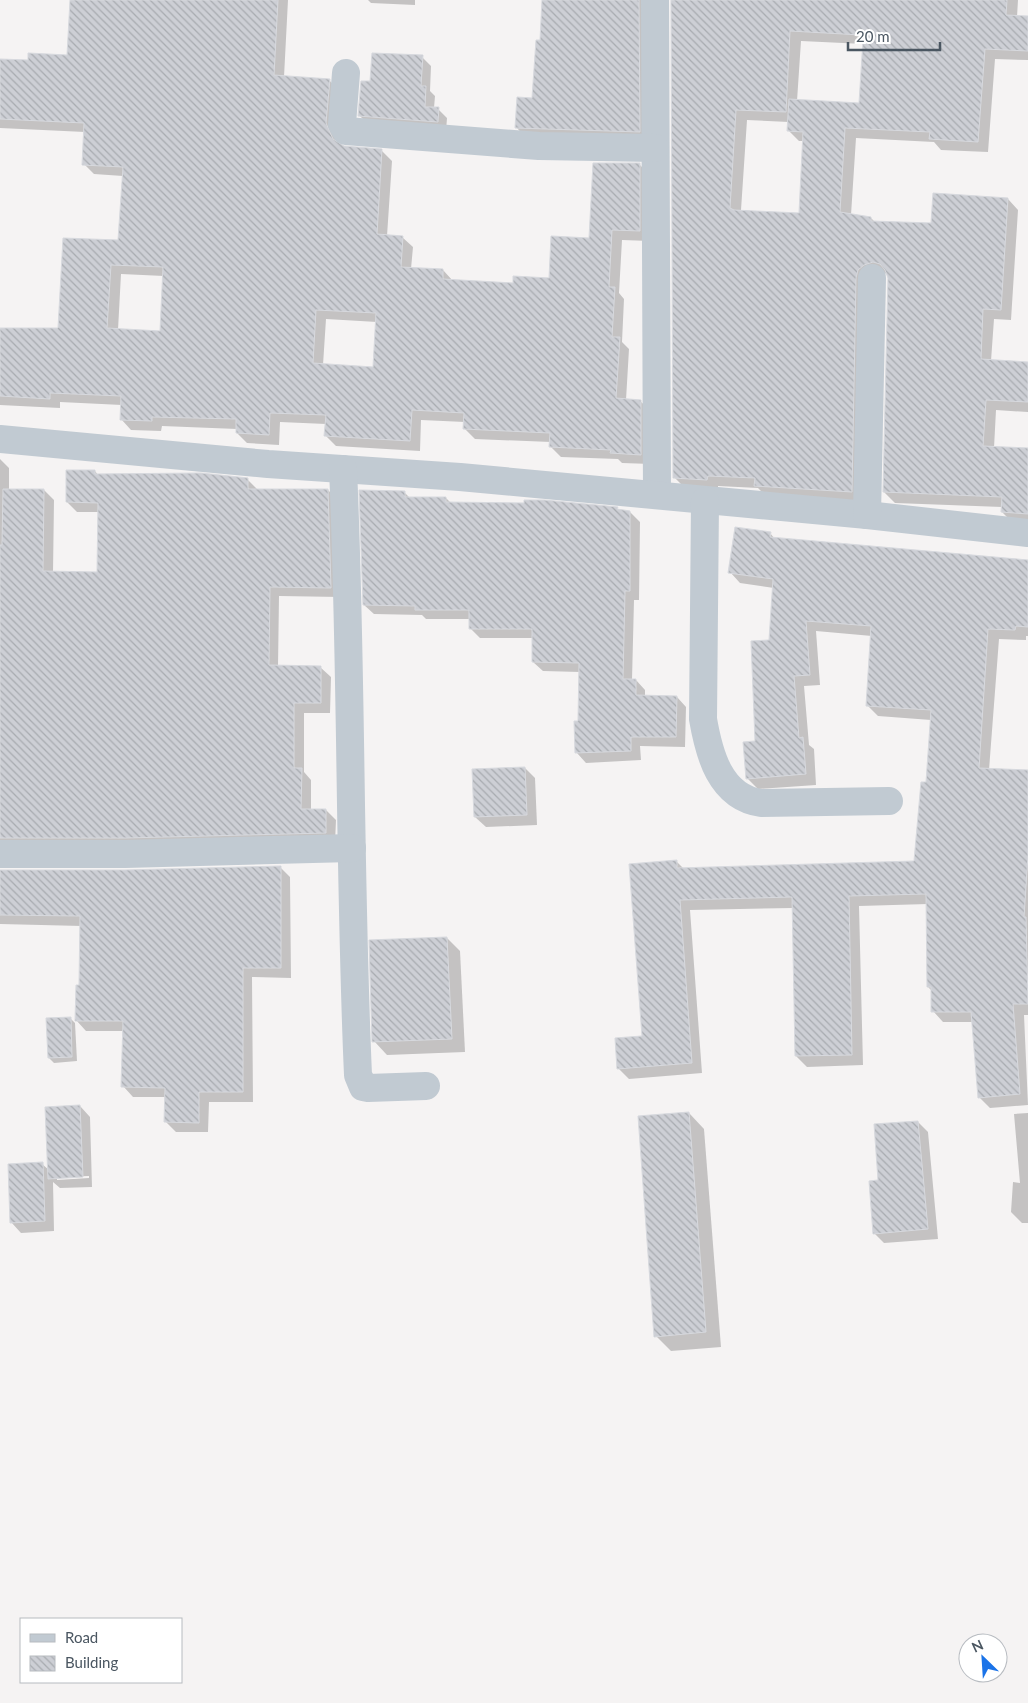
<svg xmlns="http://www.w3.org/2000/svg" width="1028" height="1703" font-family="Lato,sans-serif">
	<defs>
		<pattern id="building-back-hatch" width="6" height="6" patternUnits="userSpaceOnUse" patternTransform="scale(1.25)"><rect width="6" height="6" fill="#cdcfd5"/><path d="M-1 5l2 2M0 0l6 6M5-1l2 2" fill="none" stroke="#a8abb0"/></pattern>
	</defs>
	<rect width="100%" height="100%" fill="#f5f3f3"/>
	<g fill="#0003" fill-rule="evenodd">
		<path d="M71 0H288L284 77 329 80 339 91 336 134 341 146 382 151 392 161 387 236 402 237 413 247 411 269 443 270 453 281 514 284 550 279 590 239 640 165 650 175V241L622 240 619 293 624 299 622 342 629 349 626 400 640 401 651 411V464L622 463 618 459 561 457 550 446 551 442 475 439 465 429V422L421 420 420 451 336 446 326 436V424L280 422 279 445 247 443 237 433V429L162 426 161 431 131 430 121 419 122 405 60 402V408L0 405V328L59 330 119 242 123 176 94 174 84 164 85 132 0 128V61L29 62 68 56ZM121 274 164 276 161 332 118 330ZM326 319 377 322 374 369 323 365Z"/>
		<polygon points="368,0 415,0 415,5 371,3"/>
		<polygon points="544,0 655,0 650,142 527,139 517,128 534,99 541,41"/>
		<path d="M672 0H1018L1017 17H1028V60L995 59 988 152 941 150 934 142 856 138 851 215 871 218 875 222 932 225 1008 199 1018 210 1011 320 994 319 991 361 1028 363V412L996 410 994 448 1028 450V523H1013L1002 512V507L895 503 884 492 889 278 888 274 884 273 862 503 766 496 758 488 718 486V490L685 488 674 477ZM801 41 864 44 860 104 797 101ZM747 120 789 122 788 130 799 141H804L800 215 741 210Z"/>
		<polygon points="422,57 431,66 430,91 435,96 434,108 438,109 447,118 446,131 369,125 360,116"/>
		<polygon points="0,459 9,468 9,490 44,490 54,500 53,573 98,573 100,512 77,512 67,502 95,471 98,475 247,479 258,490 328,490 338,500 341,597 279,596 278,667 320,667 331,677 330,713 304,713 304,772 311,780 311,810 326,810 336,820 335,843 0,853"/>
		<polygon points="404,492 410,498 446,498 451,503 617,509 630,512 640,522 639,600 634,600 632,680 636,680 645,690 645,697 677,697 686,707 685,747 640,746 641,760 586,763 577,753 580,672 543,671 533,662 533,638 480,638 470,628 470,619 426,619 422,615 374,614 364,605"/>
		<polygon points="770,533 775,539 857,545 860,548 1028,561 1028,636 1026,636 1026,640 999,639 989,770 1028,772 1028,1015 1024,1015 1028,1105 990,1108 979,1097 973,1022 943,1022 933,1011 933,992 928,987 928,904 859,906 863,1065 807,1067 796,1056 793,908 690,910 702,1073 629,1079 618,1068 643,1037 676,861 684,869 916,863 927,784 931,720 878,716 867,705 872,636 816,631 820,685 804,686 809,745 814,749 816,785 758,789 747,778 757,742 770,641 774,588 740,583 730,572"/>
		<polygon points="525,768 535,778 537,825 486,827 475,817 474,770"/>
		<polygon points="280,867 290,877 291,978 252,977 253,1102 209,1102 208,1132 176,1132 165,1121 166,1097 133,1097 123,1086 124,1031 86,1031 76,1020 80,986 82,926 0,924 0,871 125,871"/>
		<polygon points="447,938 460,951 465,1052 387,1055 374,1041"/>
		<polygon points="70,1018 75,1023 77,1061 54,1063 49,1058"/>
		<path d="M80 1106 90 1117 92 1187 60 1188 53 1182 54 1231 21 1233 11 1222 42 1164 49 1170ZM89 1176V1178L57 1180V1177Z"/>
		<polygon points="689,1113 704,1129 721,1347 671,1351 656,1336"/>
		<polygon points="1028,1113 1028,1223 1022,1223 1011,1212 1013,1182 1020,1183 1014,1114"/>
		<polygon points="918,1122 928,1132 938,1239 884,1243 874,1233 879,1181"/>
	</g>
	<g fill="url(#building-back-hatch)" stroke="#d7d9de" fill-rule="evenodd">
		<path d="M70 0H278L274 75 330 79 326 123 333 139 344 146 382 149 377 234 403 236 401 267 443 269V279L513 283V276L549 278 551 236 589 238 593 163H640V231L612 230 609 287H615L612 337H620L616 398 641 400V455L610 453 611 450 549 447 550 433 463 429 464 413 412 410 410 441 324 436 326 415 270 413 269 435 236 433V419L152 417V421L120 420 121 396 50 393V399L0 396V328H58L63 238 118 240 123 167 82 165 84 123 0 119V59L28 60V53L67 55ZM111 265 163 267 160 331 107 328ZM316 310 376 313 373 367 313 363Z"/>
		<polygon points="542,0 639,0 640,132 515,128 517,97 532,98 536,40 540,40"/>
		<path d="M671 0H1007L1006 15 1028 16V51L985 49 978 142 929 139 930 132 845 128 840 212 871 217V221L931 223 933 193 1008 198 1001 310 983 309 981 359 1028 362V402L986 400 983 446 1028 448V514L1001 512 1002 497 883 492 888 278 885 270 880 264 873 262 864 265 858 270 856 278 852 492 754 486 755 478 708 476 707 480 673 478ZM790 31 861 35V40H863L859 103 789 99 787 131 803 132 799 213 734 210 730 208 736 110 786 112Z"/>
		<polygon points="372,53 423,55 421,86 426,86 425,107 439,107 438,122 358,116 361,81 370,81"/>
		<polygon points="66,470 95,470 95,474 201,473 248,478 248,489 328,489 331,588 270,587 269,665 321,666 321,703 294,703 294,768 302,768 301,809 326,809 326,833 125,838 0,838 0,545 2,545 3,489 44,489 43,571 97,572 98,503 66,502"/>
		<polygon points="359,490 405,491 405,497 446,497 446,502 524,503 524,500 544,500 618,507 617,509 630,511 630,591 625,591 623,679 636,679 636,695 677,696 676,737 631,737 631,751 575,753 574,721 578,721 579,663 532,662 532,629 469,629 469,610 415,610 415,606 363,605"/>
		<polygon points="735,527 771,532 770,537 1028,560 1028,627 1016,626 1015,630 988,629 979,768 1028,770 1028,855 1024,917 1026,917 1028,1004 1013,1004 1020,1094 978,1098 971,1012 931,1012 931,987 927,987 926,894 849,896 852,1055 795,1056 792,897 680,900 692,1063 617,1069 615,1038 642,1036 629,864 677,860 677,868 914,861 921,782 926,782 931,710 866,706 871,626 806,621 810,675 794,676 799,738 803,737 806,774 746,779 743,742 755,741 751,641 769,640 773,579 728,573"/>
		<polygon points="525,767 527,815 474,817 472,769"/>
		<polygon points="281,866 281,968 243,968 243,1092 199,1092 199,1123 164,1122 165,1088 121,1087 123,1021 75,1021 76,985 79,985 80,916 0,915 0,870 125,870"/>
		<polygon points="447,937 452,1039 372,1042 369,940"/>
		<polygon points="71,1017 72,1057 48,1058 46,1018"/>
		<polygon points="80,1105 83,1177 48,1179 45,1107"/>
		<polygon points="689,1112 706,1332 654,1337 638,1116"/>
		<polygon points="918,1121 928,1229 873,1234 869,1181 878,1180 874,1124"/>
		<polygon points="43,1162 45,1221 10,1223 8,1164"/>
	</g>
	<g fill="none" stroke-linecap="round" stroke-linejoin="round">
		<g stroke="#c1cad2" stroke-width="28">
			<polyline points="655,0 657,495"/>
			<polyline points="346,73 342,124 346,131 539,146 655,148"/>
			<polyline points="0,439 268,464 460,477 867,515 1028,533"/>
			<path d="M343 469C352 671 349 873 358 1075L363 1087 368 1088 426 1086"/>
			<path d="M705 501 703 719C709 754 720 797 761 803L889 801"/>
			<polyline points="867,515 872,278"/>
			<polyline points="0,854 125,854 352,848"/>
		</g>
	</g>
	<rect x="20" y="1618" width="162" height="65" fill="#ffffff" stroke="#b7bbc0"/>
	<rect x="30" y="1634" width="25" height="8" fill="#c1cad2" stroke="#b7bbc0"/>
	<text x="65" y="1643" font-size="15" fill="#4a5661">Road</text>
	<rect x="30" y="1656" width="25" height="15" fill="url(#building-back-hatch)" stroke="#b7bbc0"/>
	<text x="65" y="1668" font-size="15" fill="#4a5661">Building</text>
	<g transform="translate(983 1658) rotate(335)"><circle r="24" fill="#ffffff" stroke="#b7bbc0"/>
	<path d="M0-4L9 19L0 12L-9 19Z" fill="#1a73e8"/>
	<text y="-8" font-size="14" font-weight="bold" text-anchor="middle" fill="#4a5661">N</text>
	</g>
	<path d="M848 42v8h92v-8" fill="none" stroke="#4a5661" stroke-width="2.5"/>
	<text x="856" y="42" font-size="15" fill="#4a5661" stroke="#ffffff" stroke-width="4" paint-order="stroke">20 m</text>
</svg>
